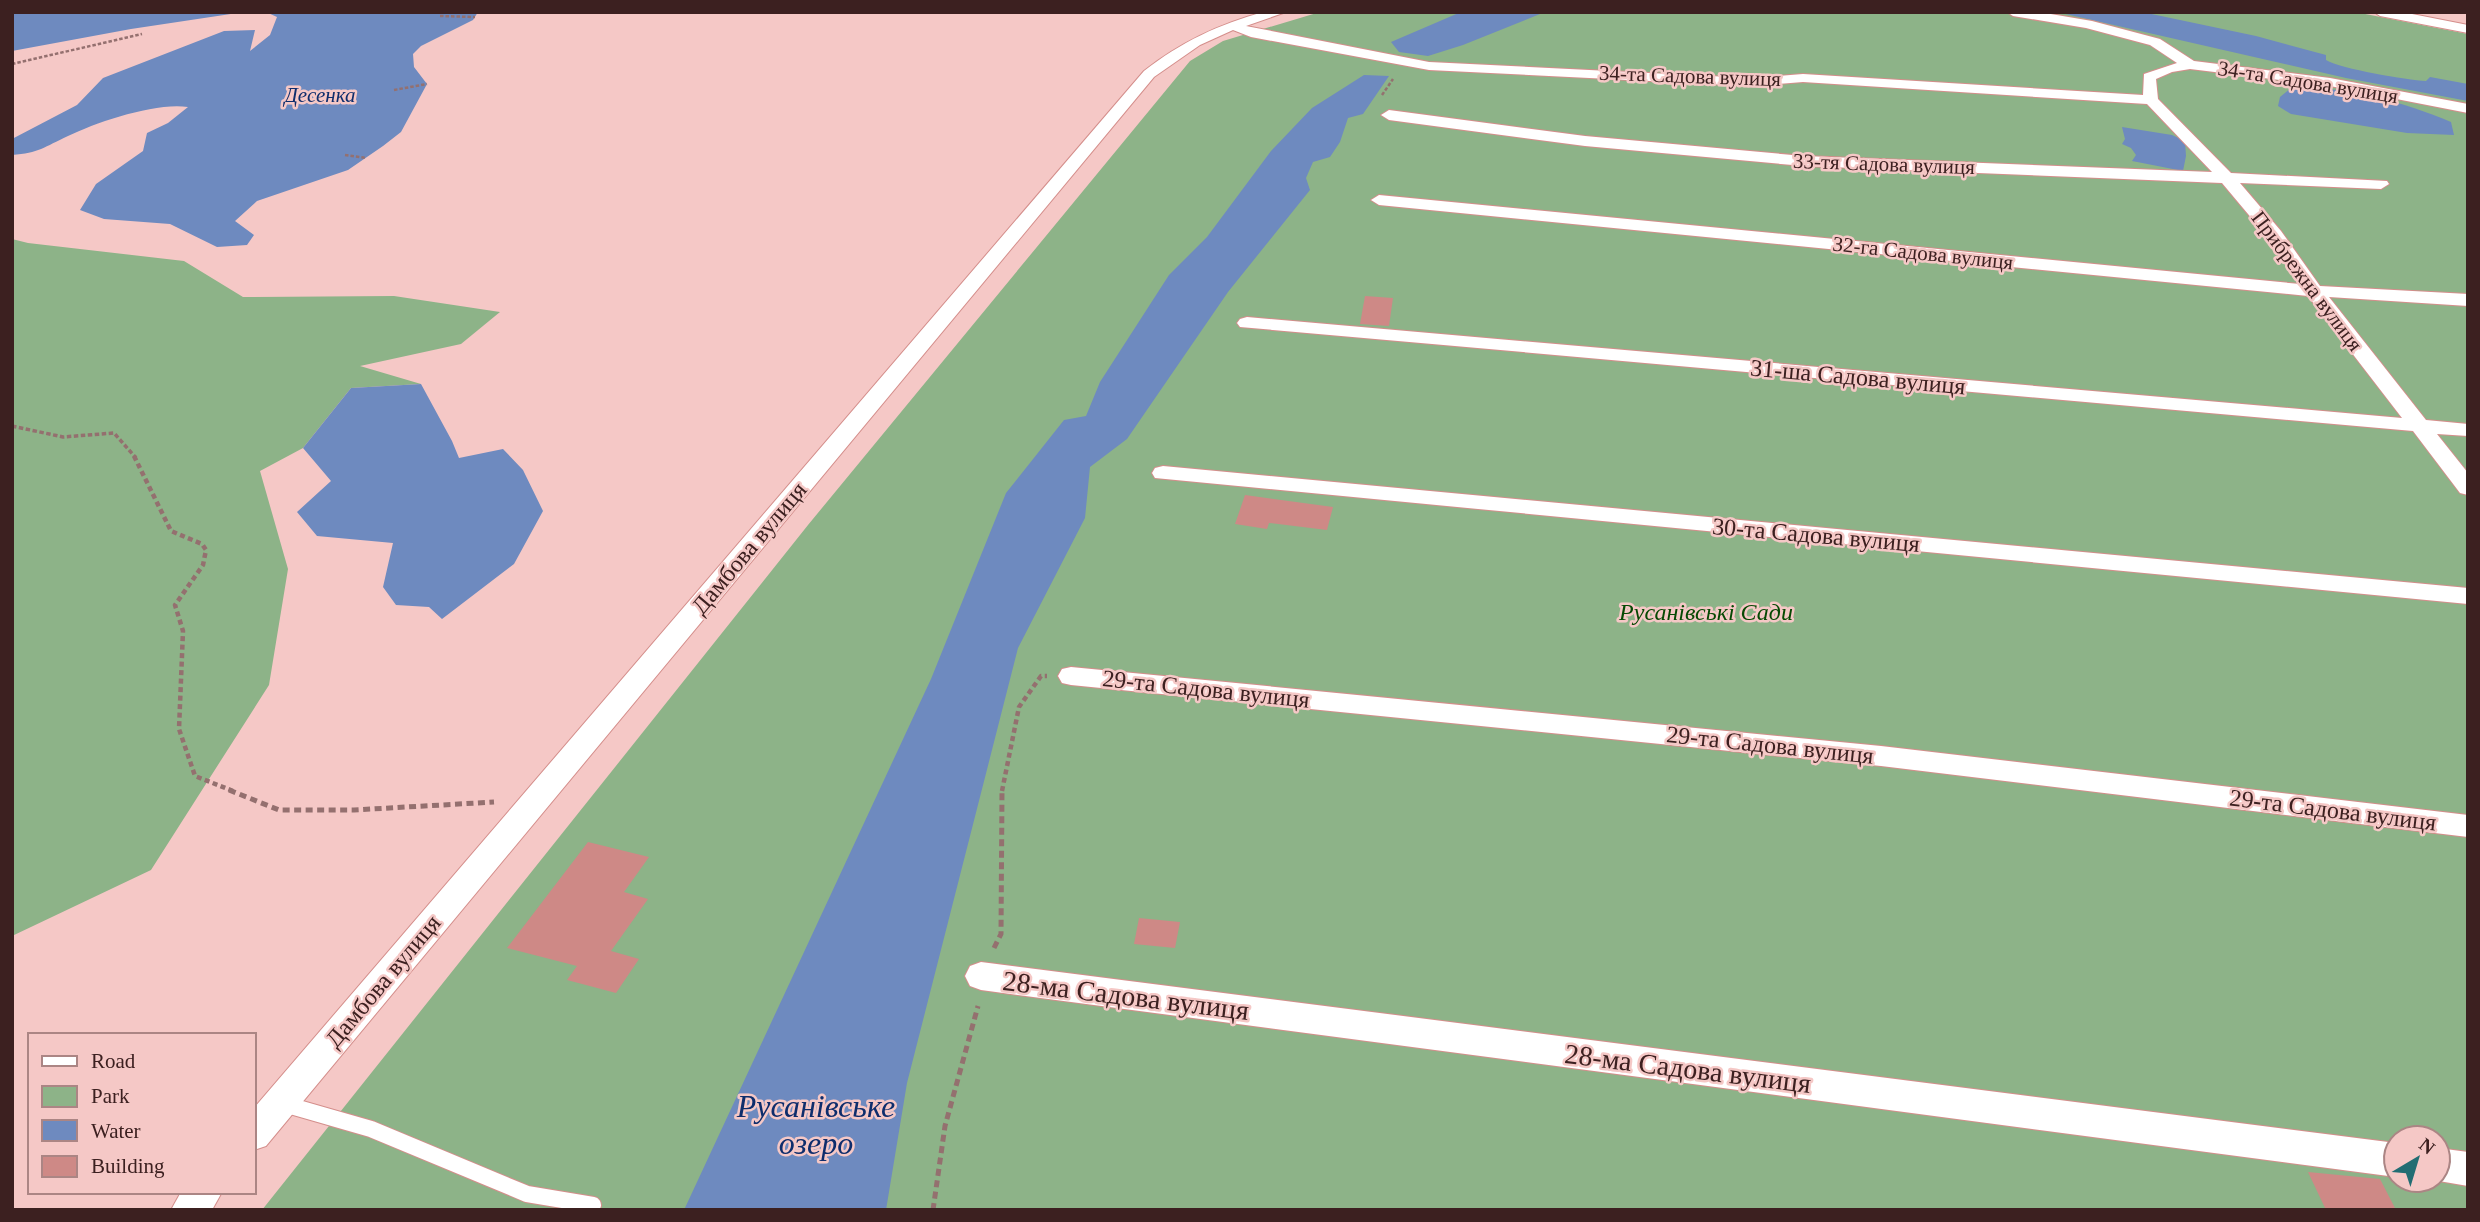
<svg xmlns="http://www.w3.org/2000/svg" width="2480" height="1222" font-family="'Times New Roman',serif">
	<rect width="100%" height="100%" fill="#f5c8c6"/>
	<g fill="#8db388" fill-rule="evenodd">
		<path d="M1320 12H2355L2468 34V1210H262L808 525 1190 61 1223 41ZM2396 1138H2438V1180H2396Z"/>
		<polygon points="12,239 28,243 184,261 243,297 394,296 500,312 461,344 360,366 421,384 351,388 303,448 260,471 288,569 269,685 151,870 12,936"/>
	</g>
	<g fill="#6e8abf">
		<polygon points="12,12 244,12 131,29 12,51"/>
		<path d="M266 12H478L473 20 421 46 413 54 414 67 427 84 401 132 383 146 348 170 257 201 235 221 254 235 247 245 217 247 170 224 104 219 80 210 96 184 143 151 147 133 168 123 188 107C156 102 97 122 68 136 44 147 39 153 12 155V139L77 105 103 78 224 31 255 30 250 51 270 35 277 17Z"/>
		<polygon points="1461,12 1545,12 1463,45 1428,56 1399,52 1391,42"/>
		<path d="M2057 12H2142L2256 36 2326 55V60C2341 69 2407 80 2426 81L2430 77 2468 84V101L2346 78Z"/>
		<polygon points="1364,75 1389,76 1363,114 1348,118 1340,142 1330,157 1313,162 1306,178 1310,190 1228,292 1127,439 1090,467 1085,518 1018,648 907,1083 886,1210 684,1210 931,679 1006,493 1064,420 1086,416 1100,382 1169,275 1207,237 1271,151 1312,108"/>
		<path d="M2291 88C2346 86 2400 101 2451 122L2454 135 2407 133 2291 114 2278 106 2280 97Z"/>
		<polygon points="2122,127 2172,135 2185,141 2186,156 2183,171 2132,161 2136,155 2131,148 2122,144 2125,139"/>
		<polygon points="421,384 452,441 459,458 503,449 523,470 543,511 514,564 442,619 429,607 396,605 383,587 393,543 317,536 297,512 331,481 303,448 351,388"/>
	</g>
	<g fill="#ce8986">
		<polygon points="1365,296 1393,298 1389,326 1360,324"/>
		<polygon points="1245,495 1333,507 1327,530 1269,523 1267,529 1235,524"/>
		<polygon points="588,842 649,857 624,892 648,899 611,951 639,959 616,993 567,980 577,966 507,948"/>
		<polygon points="1139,918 1180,922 1175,948 1134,944"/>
		<polygon points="2308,1172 2380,1179 2396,1210 2326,1210"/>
	</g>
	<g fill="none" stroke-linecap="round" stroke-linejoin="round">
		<defs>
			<polyline id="service" points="284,1104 371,1129 527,1194 593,1205"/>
			<g id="minor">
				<path d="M1264 12H1286L1246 26 1429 62 1750 78 1803 74 2143 95 2144 74 2177 63 2150 45 2086 28 2013 16 2007 12H2039L2092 21 2160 39 2194 61 2330 78 2468 104V113L2330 86 2190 69 2172 72 2156 79 2158 99 2231 173 2387 181 2389 184 2381 189 2240 183 2281 231 2320 286 2468 294V306L2329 297 2426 420 2468 424V436L2437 434 2468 473V495L2460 493 2413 431 1240 327 1237 323 1240 319 1247 317 2402 418 2308 296 1379 205 1371 200 1379 195 2300 284 2269 239 2222 183 1804 166 1585 146 1389 120 1381 115 1389 110 1585 136 1804 156 2212 172 2147 104 1803 82 1750 86 1429 70 1251 37 1233 30 1200 45 1154 77 266 1146 254 1150V1108L1144 71C1181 42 1219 24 1264 12Z"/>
				<polygon points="2374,12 2402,12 2468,25 2468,33 2380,16"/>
				<polygon points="1163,466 2468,588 2468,604 1155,478 1152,473 1155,468"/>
				<polygon points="1071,667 1881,746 2468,815 2468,837 1881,766 1071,685 1062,683 1058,676 1062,669"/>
				<polygon points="981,962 2396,1143 2396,1177 981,990 970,986 965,976 970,966"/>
				<polygon points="2438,1148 2468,1152 2468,1186 2433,1180 2438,1180"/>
				<polygon points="181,1192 222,1192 212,1210 171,1210"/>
			</g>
		</defs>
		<use href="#service" stroke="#d48e8b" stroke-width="18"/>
		<use href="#minor" stroke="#d48e8b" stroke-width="2"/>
		<g stroke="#94706f" stroke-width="2.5" stroke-dasharray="3.5 2" stroke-linecap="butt">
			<polyline points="440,16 475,17"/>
			<polyline points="12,64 142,34"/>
			<polyline points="394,90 427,84"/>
			<polyline points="1382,95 1393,79"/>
			<polyline points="345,155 366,158"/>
		</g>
		<polyline stroke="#94706f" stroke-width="3.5" stroke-dasharray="4.5 2.5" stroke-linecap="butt" points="12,426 63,437 114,433 136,458"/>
		<g stroke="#94706f" stroke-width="4.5" stroke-dasharray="5 3.5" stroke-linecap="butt">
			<polyline points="134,456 171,531 202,544 206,550 203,565 175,605 183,631 179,729 195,776 233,791"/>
			<polyline points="1002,791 1019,707 1041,676 1047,676"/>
		</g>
		<g stroke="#94706f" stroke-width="5" stroke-dasharray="7 4.5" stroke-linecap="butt">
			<polyline points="229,790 279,810 354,810 494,802"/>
			<polyline points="994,948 1001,934 1002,790"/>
			<polyline points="933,1210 945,1126 978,1006"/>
		</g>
		<use href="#service" stroke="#fff" stroke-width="16"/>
		<use href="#minor" fill="#fff" fill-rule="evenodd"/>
	</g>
	<g text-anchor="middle" stroke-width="5" stroke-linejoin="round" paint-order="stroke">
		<g font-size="21" fill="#3c2020" stroke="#f5c8c6">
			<text transform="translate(1690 76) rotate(2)" y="7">34-та Садова вулиця</text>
			<text transform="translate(2308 82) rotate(9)" y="7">34-та Садова вулиця</text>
			<text transform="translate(1884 164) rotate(2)" y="7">33-тя Садова вулиця</text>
			<text transform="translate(1923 253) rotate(6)" y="7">32-га Садова вулиця</text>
			<text transform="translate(2307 281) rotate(53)" y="7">Прибрежна вулиця</text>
		</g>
		<g font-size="21" font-style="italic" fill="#0e2d6c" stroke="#f5c8c6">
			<text x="320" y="102">Десенка</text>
		</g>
		<g font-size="24" fill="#3c2020" stroke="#f5c8c6">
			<text transform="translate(1858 377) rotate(5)" y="8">31-ша Садова вулиця</text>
			<text transform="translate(1816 535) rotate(5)" y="8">30-та Садова вулиця</text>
			<text transform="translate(749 548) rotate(-50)" y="8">Дамбова вулиця</text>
			<text transform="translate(1206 689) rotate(6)" y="8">29-та Садова вулиця</text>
			<text transform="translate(1770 745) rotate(6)" y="8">29-та Садова вулиця</text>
			<text transform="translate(2333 810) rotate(7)" y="8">29-та Садова вулиця</text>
			<text transform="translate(383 981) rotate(-50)" y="8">Дамбова вулиця</text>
		</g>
		<g font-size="24" font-style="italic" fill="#064903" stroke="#f5c8c6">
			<text x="1706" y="620">Русанівські Сади</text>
		</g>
		<g font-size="28" fill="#3c2020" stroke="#f5c8c6">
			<text transform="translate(1126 995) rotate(7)" y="10">28-ма Садова вулиця</text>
			<text transform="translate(1688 1068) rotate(7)" y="10">28-ма Садова вулиця</text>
		</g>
		<g font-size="32" font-style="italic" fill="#0e2d6c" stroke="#f5c8c6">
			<text x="816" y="1117">Русанівське<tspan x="816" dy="37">озеро</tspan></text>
		</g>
	</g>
	<rect width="2480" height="1222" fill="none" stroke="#3c2020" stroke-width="28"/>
	<rect x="28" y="1033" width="228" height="161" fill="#f5c8c6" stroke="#ab8584" stroke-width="2"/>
	<rect x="42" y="1056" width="35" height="10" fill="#ffffff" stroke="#ab8584" stroke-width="2"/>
	<text x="91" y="1068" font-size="21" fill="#3c2020">Road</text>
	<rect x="42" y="1086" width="35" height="21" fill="#8db388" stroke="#ab8584" stroke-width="2"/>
	<text x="91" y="1103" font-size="21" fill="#3c2020">Park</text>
	<rect x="42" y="1120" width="35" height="21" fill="#6e8abf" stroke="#ab8584" stroke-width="2"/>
	<text x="91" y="1138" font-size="21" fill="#3c2020">Water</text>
	<rect x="42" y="1156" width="35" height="21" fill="#ce8986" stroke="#ab8584" stroke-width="2"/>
	<text x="91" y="1173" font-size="21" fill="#3c2020">Building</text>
	<g transform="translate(2417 1159) rotate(38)"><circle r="33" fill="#f5c8c6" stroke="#ab8584" stroke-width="2"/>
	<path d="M0-5L12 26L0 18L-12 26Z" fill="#226d73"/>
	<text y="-10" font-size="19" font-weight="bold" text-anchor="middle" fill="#3c2020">N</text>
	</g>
</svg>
